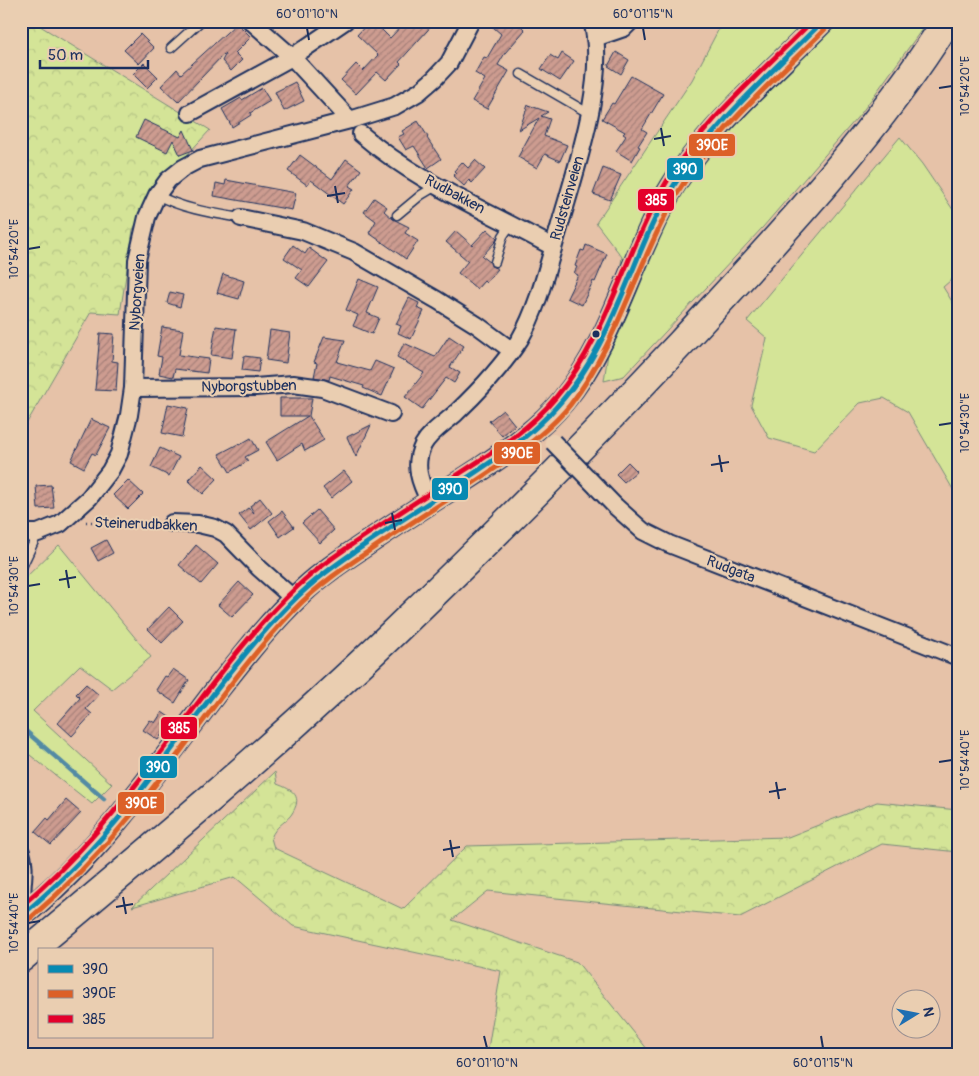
<svg xmlns="http://www.w3.org/2000/svg" width="979" height="1076" font-family="Pangolin,sans-serif">
	<defs>
		<pattern id="forest-crowns" width="20" height="18" patternUnits="userSpaceOnUse" patternTransform="scale(1.25)"><rect width="20" height="18" fill="#d4e497"/><path d="M2 6a3 3 0 1 1 6 0M12 15a3 3 0 1 1 6 0" fill="none" stroke="#b5c485"/></pattern>
		<pattern id="building-hatch" width="6" height="6" patternUnits="userSpaceOnUse" patternTransform="scale(1.25)"><rect width="6" height="6" fill="#cd9c90"/><path d="M-1 1l2-2M0 6l6-6M5 7l2-2" fill="none" stroke="#a68079"/></pattern>
	</defs>
	<rect width="100%" height="100%" fill="#e6c2a8"/>
	<filter id="ink" filterUnits="userSpaceOnUse"><feTurbulence type="fractalNoise" baseFrequency=".02" numOctaves="2"/><feDisplacementMap in="SourceGraphic" scale="10" xChannelSelector="R" yChannelSelector="G"/><feConvolveMatrix kernelMatrix="1 2 1 2 8 2 1 2 1" color-interpolation-filters="sRGB"/></filter>
	<g filter="url(#ink)">
		<g fill="#d4e497" stroke="#788a7a">
			<polygon points="723,21 928,21 862,112 763,227 624,376 604,381 622,257 596,223 692,80"/>
			<polygon points="900,137 922,164 958,217 958,274 943,287 958,311 958,498 908,412 884,398 860,403 814,451 769,438 751,405 767,338 747,321"/>
			<polygon points="59,545 151,657 112,689 80,665 33,711 112,784 92,804 21,748 21,582"/>
		</g>
		<g fill="url(#forest-crowns)" stroke="#788a7a">
			<polygon points="21,21 32,21 210,130 151,194 133,230 120,314 91,312 21,433"/>
			<path d="M275 772 277 784C293 790 304 796 291 815 284 824 276 825 271 838L274 848 403 909 467 846 788 837 877 802 958 810V852L882 844 740 917 488 891 452 920 577 962 652 1055H487L501 971 293 926 235 877 132 907Z"/>
		</g>
		<g fill="none" stroke-linecap="round" stroke-linejoin="round">
			<polyline stroke="#528aa4" stroke-width="4.5" points="21,727 104,799"/>
		</g>
		<g fill="url(#building-hatch)" stroke="#1b2f5e">
			<polygon points="370,21 373,21 390,38 406,21 436,21 399,62 401,64 386,80 377,72 356,94 341,80 356,64 363,71 378,55 357,35"/>
			<polygon points="486,21 516,21 525,30 505,53 498,65 509,71 487,109 472,101 485,79 475,73 484,57 487,58 501,34"/>
			<polygon points="237,23 251,37 235,53 242,60 231,71 222,61 225,55 224,54 178,102 161,86 177,69 181,74"/>
			<polygon points="140,34 154,48 139,64 124,50"/>
			<polygon points="616,52 629,60 621,74 608,66"/>
			<polygon points="562,53 574,61 560,81 541,69 550,55 558,60"/>
			<polygon points="144,63 158,77 147,88 133,74"/>
			<polygon points="631,76 663,94 642,129 647,132 638,146 640,147 632,161 616,151 626,136 623,134 625,132 602,119 612,103 614,104"/>
			<polygon points="295,82 304,101 284,111 275,92"/>
			<polygon points="262,88 270,101 250,113 251,115 232,127 222,109 241,98 242,100"/>
			<polygon points="528,105 548,112 541,116 550,119 544,136 567,145 560,161 545,154 537,168 518,157 539,118 519,130"/>
			<polygon points="144,120 180,137 184,130 193,150 180,155 173,140 167,152 136,137"/>
			<polygon points="418,121 428,137 427,138 441,159 428,168 414,146 406,150 398,137 404,134 402,131"/>
			<polygon points="300,155 332,179 346,159 361,170 349,186 354,189 343,204 311,180 307,185 288,171"/>
			<polygon points="475,160 485,169 472,183 469,180 464,186 453,176 456,173 454,171 462,162 468,168"/>
			<polygon points="603,168 621,175 610,200 593,194"/>
			<polygon points="226,180 296,193 292,210 214,196 216,183 225,185"/>
			<polygon points="374,198 387,207 384,211 393,219 409,227 405,233 418,241 406,259 369,233 376,221 364,212"/>
			<polygon points="487,229 497,238 496,241 482,256 490,262 491,266 498,269 486,283 484,281 477,289 458,273 468,261 446,242 456,231 472,245"/>
			<polygon points="293,245 305,254 309,248 328,262 309,287 296,278 302,270 284,258"/>
			<polygon points="586,245 607,254 595,282 593,281 582,305 567,298 578,275 574,273 577,267 575,266 581,250 584,251"/>
			<polygon points="223,274 244,281 239,299 217,293"/>
			<polygon points="359,279 378,287 367,313 379,318 372,334 353,326 358,315 346,310"/>
			<polygon points="170,292 183,295 180,307 167,303"/>
			<polygon points="409,298 419,303 417,308 424,311 411,339 398,333 401,326 396,324"/>
			<polygon points="216,326 236,329 232,358 211,355"/>
			<polygon points="162,327 183,330 179,355 209,359 207,373 175,369 173,377 159,374 162,357 157,356"/>
			<polygon points="270,330 290,333 286,363 266,360"/>
			<polygon points="100,333 114,334 112,361 118,362 116,391 95,390"/>
			<polygon points="449,336 464,346 450,367 460,373 454,383 446,378 422,409 405,397 424,373 397,357 404,343 435,357"/>
			<polygon points="324,337 345,340 337,362 370,371 375,361 394,369 382,396 363,388 364,386 330,376 329,380 314,377 317,363 314,362"/>
			<polygon points="244,356 260,358 258,372 242,370"/>
			<polygon points="280,398 312,398 309,416 324,440 305,451 302,444 277,460 266,442 308,416 280,416"/>
			<polygon points="168,404 188,408 182,437 162,433"/>
			<polygon points="503,410 515,425 502,436 489,421"/>
			<polygon points="91,419 110,428 96,455 92,453 84,468 71,461"/>
			<polygon points="371,425 356,457 347,437"/>
			<polygon points="251,438 258,450 245,457 248,461 230,472 219,454 238,444 239,445"/>
			<polygon points="160,448 179,457 169,476 151,467"/>
			<polygon points="628,462 637,471 624,482 616,474"/>
			<polygon points="202,465 217,479 203,494 188,480"/>
			<polygon points="344,471 352,481 331,498 323,488"/>
			<polygon points="128,480 143,494 128,509 113,495"/>
			<polygon points="51,485 54,508 38,509 36,486"/>
			<polygon points="260,498 272,513 251,530 239,515 248,508 254,513 250,506"/>
			<polygon points="317,510 334,530 320,543 302,523"/>
			<polygon points="282,511 294,527 280,537 269,521"/>
			<polygon points="106,540 113,553 98,561 91,548"/>
			<polygon points="196,545 218,564 201,584 179,565"/>
			<polygon points="239,582 253,595 232,617 218,605"/>
			<polygon points="169,607 183,621 162,643 148,629"/>
			<polygon points="173,669 189,680 175,703 156,690 165,676 167,677"/>
			<polygon points="86,684 99,695 86,709 92,714 72,736 58,723 80,698 76,694"/>
			<polygon points="162,712 172,719 158,740 143,730 150,720 155,723"/>
			<polygon points="66,800 81,813 51,845 35,832 47,818 49,820"/>
		</g>
		<g fill="none" stroke-linecap="round" stroke-linejoin="round">
			<defs>
				<g id="lane">
					<polyline points="171,48 201,21"/>
					<polyline points="521,74 590,114"/>
					<path d="M157 195C183 209 211 213 241 218"/>
					<polyline points="397,215 421,195 436,186"/>
					<polyline points="495,262 503,236 511,224"/>
					<polyline points="21,569 38,533"/>
				</g>
				<g id="street">
					<polyline points="251,21 292,57 350,120"/>
					<polyline points="595,38 624,28 631,21"/>
					<polyline points="190,113 292,57 345,21"/>
					<path d="M361 134C418 183 488 211 553 247"/>
					<polyline points="241,218 303,231 354,252 437,300 477,325 511,350"/>
					<polyline points="133,388 255,387 293,384 322,388 391,414"/>
					<path d="M430 502C420 483 413 465 423 445 430 432 445 423 456 413 477 393 504 364 520 339 539 306 548 264 559 228 575 171 608 79 592 21"/>
					<polyline points="615,506 643,531 669,544 958,657"/>
					<polyline points="172,523 198,524 215,528 226,534 259,568 294,599"/>
					<polyline points="21,533 38,533 60,524 89,498 110,471 119,454 129,415 133,388 137,260 147,217 157,195 168,180 183,168 200,159 350,120 395,106 419,92 434,79 449,63 471,21"/>
					<path d="M21 852C28 873 18 893 24 914"/>
				</g>
				<path id="secondary" d="M21 916C100 854 157 768 217 690 244 656 270 622 302 592 324 571 350 555 375 538 409 515 444 493 478 471 509 450 539 430 563 401 613 341 630 261 668 194 705 130 771 74 823 21"/>
				<path id="highway" d="M21 958C147 853 273 748 391 635 490 540 587 443 681 343 775 241 873 139 947 21"/>
			</defs>
			<use href="#lane" stroke="#1b2f5e" stroke-width="11"/>
			<use href="#street" stroke="#1b2f5e" stroke-width="20"/>
			<use href="#secondary" stroke="#1b2f5e" stroke-width="26"/>
			<use href="#highway" stroke="#1b2f5e" stroke-width="31"/>
			<polyline stroke="#1b2f5e" stroke-width="2.5" stroke-dasharray="1 4" stroke-linecap="butt" points="86,522 158,523"/>
			<use href="#lane" stroke="#eaceb1" stroke-width="8"/>
			<use href="#street" stroke="#eaceb1" stroke-width="16"/>
			<use href="#secondary" stroke="#eaceb1" stroke-width="22"/>
			<use href="#highway" stroke="#eaceb1" stroke-width="28"/>
			<defs>
				<polyline id="street-bridge" points="553,442 615,506"/>
			</defs>
			<use href="#street-bridge" stroke="#1b2f5e" stroke-width="20" stroke-linecap="butt"/>
			<use href="#street-bridge" stroke="#eaceb1" stroke-width="16"/>
			<defs>
				<path id="bus-1" d="M21 916C60 883 95 848 127 808 181 740 229 666 290 604 315 578 344 559 373 539 419 508 467 480 512 447 567 406 594 362 620 300 636 264 649 226 669 193 709 127 769 75 823 21"/>
				<path id="bus-2" d="M26 922C65 889 100 853 132 814 187 747 234 672 294 610 319 584 348 565 378 545 424 514 471 486 517 453 536 439 555 424 570 405 618 343 636 266 674 199 712 132 775 80 828 26"/>
				<path id="bus-3" d="M21 906C77 859 123 803 167 744 208 690 248 633 298 586 318 567 342 551 366 535 397 514 430 493 462 472 495 451 531 428 556 397 606 338 623 260 660 193 697 126 759 75 812 21"/>
			</defs>
			<use href="#bus-1" stroke="#eaceb1" stroke-width="9"/>
			<use href="#bus-2" stroke="#eaceb1" stroke-width="9"/>
			<use href="#bus-3" stroke="#eaceb1" stroke-width="9"/>
			<use href="#bus-1" stroke="#078ab2" stroke-width="5"/>
			<use href="#bus-2" stroke="#dc6028" stroke-width="5"/>
			<use href="#bus-3" stroke="#e4002b" stroke-width="5"/>
		</g>
	</g>
	<path fill="none" stroke="#1b2f5e" stroke-width="2" d="M307 28 309 40M643 28 645 40M939 88 952 86M661 128 664 146M654 139 671 136M335 186 338 203M327 196 345 193M28 249 40 247M939 425 952 423M719 455 722 472M711 465 729 462M392 513 395 530M385 523 402 520M66 570 69 588M59 580 76 577M28 586 40 584M939 762 952 760M776 782 779 799M769 792 786 789M450 840 453 857M443 850 460 847M123 897 126 914M116 907 133 904M28 923 40 921M484 1036 487 1048M821 1036 823 1048"/>
	<circle fill="#1b2f5e" stroke="#eaceb1" stroke-width="2" cx="596" cy="334" r="4.5"/>
	<g text-anchor="middle" stroke-width="4" stroke-linejoin="round" paint-order="stroke">
		<g font-size="15" fill="#1b2f5e" stroke="#eaceb1">
			<text transform="translate(455 194) rotate(28)" y="5">Rudbakken</text>
			<text transform="translate(567 198) rotate(-74)" y="5">Rudsteinveien</text>
			<text transform="translate(137 292) rotate(-86)" y="5">Nyborgveien</text>
			<text transform="translate(249 386) rotate(-1)" y="5">Nyborgstubben</text>
			<text transform="translate(146 524) rotate(2)" y="5">Steinerudbakken</text>
			<text transform="translate(731 569) rotate(21)" y="5">Rudgata</text>
		</g>
	</g>
	<g stroke="#eaceb1" stroke-width="2">
		<rect x="688" y="133" width="48" height="24" rx="5" fill="#dc6028"/>
		<rect x="666" y="157" width="38" height="24" rx="5" fill="#078ab2"/>
		<rect x="637" y="188" width="38" height="24" rx="5" fill="#e4002b"/>
		<rect x="493" y="441" width="48" height="24" rx="5" fill="#dc6028"/>
		<rect x="431" y="477" width="38" height="24" rx="5" fill="#078ab2"/>
		<rect x="160" y="716" width="38" height="24" rx="5" fill="#e4002b"/>
		<rect x="139" y="755" width="39" height="24" rx="5" fill="#078ab2"/>
		<rect x="117" y="791" width="48" height="24" rx="5" fill="#dc6028"/>
	</g>
	<g font-size="14" text-anchor="middle" font-weight="bold" fill="#fff">
		<text x="712" y="150">390E</text>
		<text x="685" y="174">390</text>
		<text x="656" y="205">385</text>
		<text x="517" y="458">390E</text>
		<text x="450" y="494">390</text>
		<text x="179" y="733">385</text>
		<text x="158" y="772">390</text>
		<text x="141" y="808">390E</text>
	</g>
	<rect width="979" height="1076" fill="none" stroke="#eaceb1" stroke-width="55"/>
	<rect x="38" y="948" width="175" height="90" fill="#eaceb1" stroke="#978e90"/>
	<rect x="48" y="965" width="25" height="8" fill="#078ab2" stroke="#978e90"/>
	<text x="82" y="974" font-size="15" fill="#1b2f5e">390</text>
	<rect x="48" y="990" width="25" height="8" fill="#dc6028" stroke="#978e90"/>
	<text x="82" y="998" font-size="15" fill="#1b2f5e">390E</text>
	<rect x="48" y="1015" width="25" height="8" fill="#e4002b" stroke="#978e90"/>
	<text x="82" y="1024" font-size="15" fill="#1b2f5e">385</text>
	<g transform="translate(916 1014) rotate(80)"><circle r="24" fill="#eaceb1" stroke="#978e90"/>
	<path d="M0-4L9 19L0 12L-9 19Z" fill="#1f6fb2"/>
	<text y="-8" font-size="14" font-weight="bold" text-anchor="middle" fill="#1b2f5e">N</text>
	</g>
	<path d="M40 60v8h108v-8" fill="none" stroke="#1b2f5e" stroke-width="2.5"/>
	<text x="48" y="60" font-size="15" fill="#1b2f5e" stroke="#eaceb1" stroke-width="4" paint-order="stroke">50 m</text>
	<rect x="28" y="28" width="924" height="1020" fill="none" stroke="#1b2f5e" stroke-width="2"/>
	<g font-size="12" text-anchor="middle" fill="#1b2f5e">
		<text x="307" y="18">60°01'10"N</text>
		<text x="643" y="18">60°01'15"N</text>
		<text transform="translate(965 86) rotate(-90)" y="4">10°54'20"E</text>
		<text transform="translate(14 249) rotate(-90)" y="4">10°54'20"E</text>
		<text transform="translate(965 423) rotate(-90)" y="4">10°54'30"E</text>
		<text transform="translate(14 586) rotate(-90)" y="4">10°54'30"E</text>
		<text transform="translate(965 760) rotate(-90)" y="4">10°54'40"E</text>
		<text transform="translate(14 923) rotate(-90)" y="4">10°54'40"E</text>
		<text x="487" y="1067">60°01'10"N</text>
		<text x="823" y="1067">60°01'15"N</text>
	</g>
</svg>
